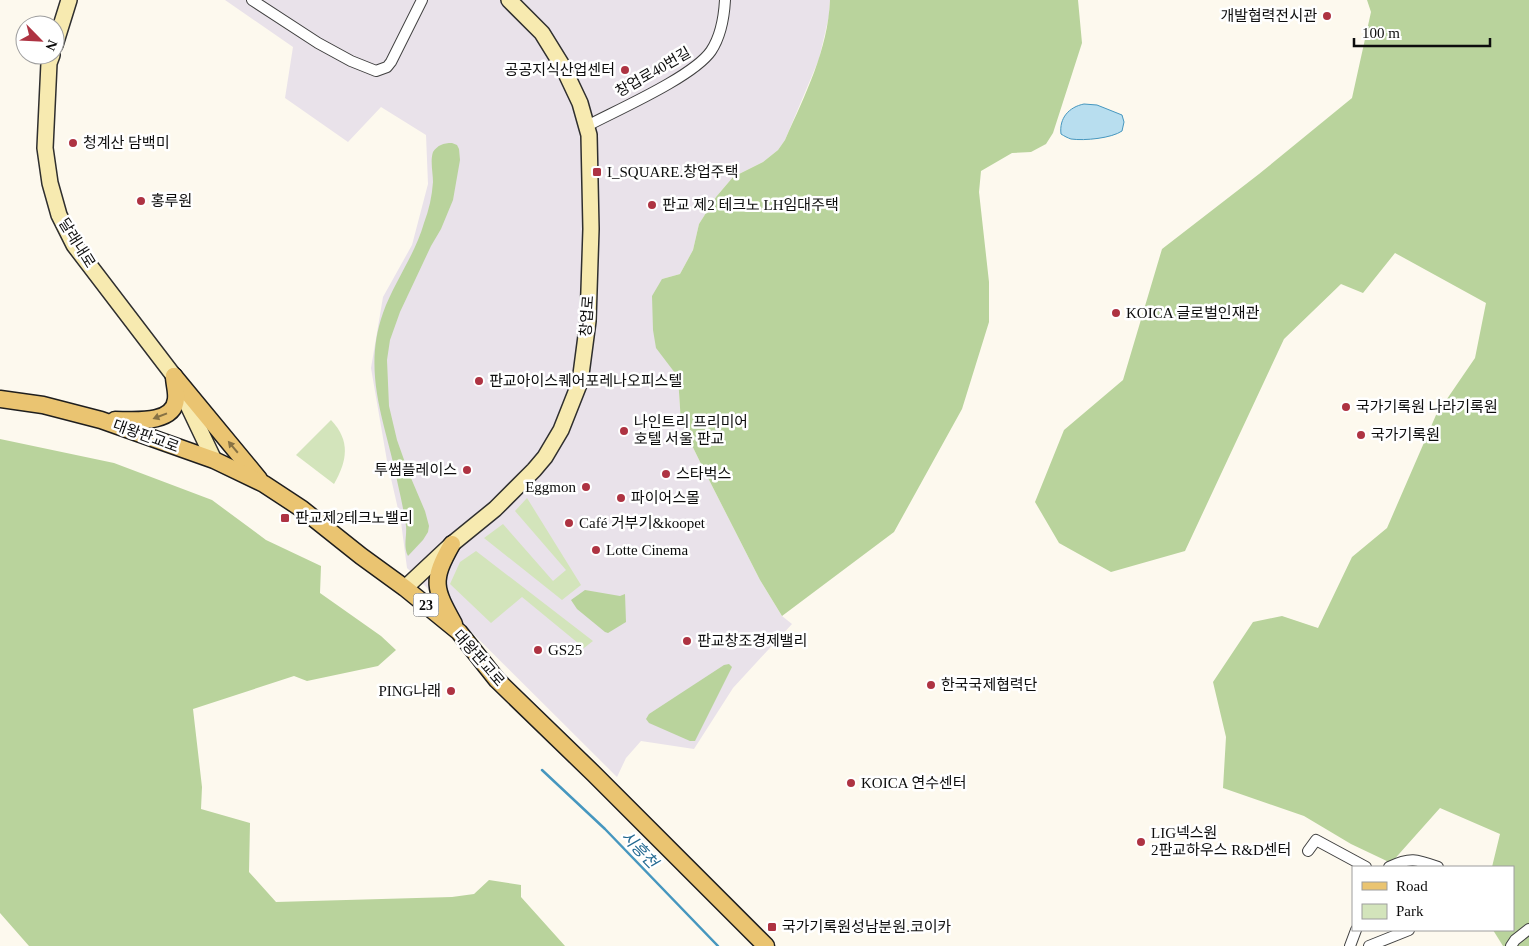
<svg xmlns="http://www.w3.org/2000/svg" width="1529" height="946" font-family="'Times New Roman','Noto Sans KR',serif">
	<rect width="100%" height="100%" fill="#fdf9ee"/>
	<polygon fill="#e9e2ea" points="225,0 830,0 829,16 819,59 785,140 778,150 763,162 733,177 716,197 699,224 693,250 680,274 662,279 670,366 678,377 681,423 705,472 760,580 782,616 792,624 733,688 694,749 641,741 626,758 617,777 407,568 401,522 387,461 371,368 383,297 412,245 428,184 426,135 381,107 348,142 285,98 293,47"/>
	<g fill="#d3e4bb">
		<path d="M331 420C351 441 347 461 334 484L296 455Z"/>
		<polygon points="527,498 581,585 562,600 484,538 503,524 553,581 566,570 515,511"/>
		<polygon points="476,551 593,641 584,648 522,597 491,623 450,584 460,562"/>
	</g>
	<g fill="#b9d39c">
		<path d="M830 0H1078L1082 43 1053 133 1046 144 1031 152 1012 153 981 171 979 192 989 282V322L962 409 894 532 782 616 760 580 705 472 681 423 678 377 656 348 653 330 652 296 662 279 680 274 693 250 699 224 716 197 733 177 763 162 778 150 785 140C805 95 828 50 830 0Z"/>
		<polygon points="1367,0 1529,0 1529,946 1503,946 1493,930 1513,930 1513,867 1492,867 1500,834 1440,808 1391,863 1351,844 1304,816 1223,788 1226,737 1213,682 1253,622 1282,616 1318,628 1352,557 1387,528 1436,415 1475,358 1486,303 1395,253 1363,293 1341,284 1284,339 1185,551 1111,572 1059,543 1035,502 1064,430 1123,380 1162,249 1259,174 1352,98 1371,12"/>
		<path d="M452 143 457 145 459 149 460 160 453 200 441 229 431 246 400 312 390 340 387 360 389 406 397 440 408 471 425 511 429 526 428 532 423 540 408 556C403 547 407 536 406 526 404 512 401 498 398 485 387 426 361 375 383 313 394 282 415 255 424 223 429 210 432 196 433 182 433 173 430 161 433 152 438 145 443 143 452 143Z"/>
		<polygon points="0,439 114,463 212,500 266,540 321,566 320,593 381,636 396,650 378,666 307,681 294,676 193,709 202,787 201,809 250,823 249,872 276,902 452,897 474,894 489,880 521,885 521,897 565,946 29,946 0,913"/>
		<polygon points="585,590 620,596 625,594 626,622 608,633 605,632 577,609 571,600"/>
		<polygon points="729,664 732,667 695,741 690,741 649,723 646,719 649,714 724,665"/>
	</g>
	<path fill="#b8deef" stroke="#4697bf" d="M1084 104 1097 105 1122 115 1124 122 1122 131C1112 138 1085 141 1071 139 1068 138 1064 136 1061 134 1059 118 1069 107 1084 104Z"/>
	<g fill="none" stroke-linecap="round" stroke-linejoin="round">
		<polyline stroke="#4697bf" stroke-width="2.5" points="542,770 605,829 718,946"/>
		<defs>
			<g id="street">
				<polyline points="252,0 318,43 351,61 376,71 387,67 391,62 422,0"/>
				<path d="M587 126C617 110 693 77 711 51 721 36 724 18 725 0"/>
				<polyline points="1308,851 1316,840 1366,867"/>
				<path d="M1389 867C1410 857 1416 859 1438 867"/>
				<polyline points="1350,946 1356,930"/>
				<polyline points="1369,946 1409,930"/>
				<polyline points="1511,946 1515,940 1529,929"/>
			</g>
			<g id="secondary">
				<polyline points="55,45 69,0"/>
				<polyline points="52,55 49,63 45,148 50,183 59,215 74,245 174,376 214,460"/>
				<polyline points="405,588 452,544 495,509 534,470 545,457 561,430 580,382 588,321 591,229 589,135 580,103 563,67 542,33 509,0"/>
			</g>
			<g id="primary">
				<polyline points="174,376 259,479"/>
				<polyline points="0,399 43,405 101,420 214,460 264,484 302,509 361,556 405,588 459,632 497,680 594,774 766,946"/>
				<path d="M115 420C132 420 174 425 176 399 177 392 174 383 174 376"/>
				<path d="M452 544C431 581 434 588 454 624"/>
			</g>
		</defs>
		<use href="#street" stroke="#404040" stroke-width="12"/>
		<use href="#secondary" stroke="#2f2f2f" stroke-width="18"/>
		<use href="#primary" stroke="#1e1e1e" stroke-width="19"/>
		<use href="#street" stroke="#fff" stroke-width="10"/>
		<use href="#secondary" stroke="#f7eab0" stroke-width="15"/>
		<use href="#primary" stroke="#eac471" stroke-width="16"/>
	</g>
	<defs><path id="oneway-solid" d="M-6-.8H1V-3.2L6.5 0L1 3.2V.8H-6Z" transform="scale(1.25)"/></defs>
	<g fill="#877244">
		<use href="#oneway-solid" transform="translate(160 416) rotate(159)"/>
		<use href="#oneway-solid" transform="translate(233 447) rotate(-130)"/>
	</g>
	<g fill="#ae3342" stroke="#fff" stroke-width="2">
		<circle cx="1327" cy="16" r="5"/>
		<circle cx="625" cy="70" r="5"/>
		<circle cx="73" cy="143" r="5"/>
		<rect x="592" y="167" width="10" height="10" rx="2.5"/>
		<circle cx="141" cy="201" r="5"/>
		<circle cx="652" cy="205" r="5"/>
		<circle cx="1116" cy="313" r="5"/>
		<circle cx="479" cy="381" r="5"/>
		<circle cx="1346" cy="407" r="5"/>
		<circle cx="624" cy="431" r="5"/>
		<circle cx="1361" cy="435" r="5"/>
		<circle cx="467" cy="470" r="5"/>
		<circle cx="666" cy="474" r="5"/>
		<circle cx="586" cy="487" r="5"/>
		<circle cx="621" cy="498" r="5"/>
		<rect x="280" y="513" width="10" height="10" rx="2.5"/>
		<circle cx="569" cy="523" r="5"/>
		<circle cx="596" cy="550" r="5"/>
		<circle cx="687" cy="641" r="5"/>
		<circle cx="538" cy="650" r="5"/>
		<circle cx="931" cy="685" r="5"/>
		<circle cx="451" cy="691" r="5"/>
		<circle cx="851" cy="783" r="5"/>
		<circle cx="1141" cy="842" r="5"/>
		<rect x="767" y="922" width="10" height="10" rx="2.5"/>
	</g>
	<g text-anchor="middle" stroke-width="5" stroke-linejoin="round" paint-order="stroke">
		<rect fill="#fff" stroke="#565656" stroke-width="1" x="413.5" y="593.5" width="25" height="23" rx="4"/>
		<g font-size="14" font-weight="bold" fill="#0d0d0d">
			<text x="426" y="610">23</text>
		</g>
		<g font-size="15" fill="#0d0d0d" stroke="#fff" text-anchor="start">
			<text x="1317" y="21" text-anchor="end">개발협력전시관</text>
			<text x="615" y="75" text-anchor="end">공공지식산업센터</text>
			<text x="83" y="148">청계산 담백미</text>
			<text x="607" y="177">I_SQUARE.창업주택</text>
			<text x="151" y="206">홍루원</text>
			<text x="662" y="210">판교 제2 테크노 LH임대주택</text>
			<text x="1126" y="318">KOICA 글로벌인재관</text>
			<text x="489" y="386">판교아이스퀘어포레나오피스텔</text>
			<text x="1356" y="412">국가기록원 나라기록원</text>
			<text x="634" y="427">나인트리 프리미어<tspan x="634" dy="17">호텔 서울 판교</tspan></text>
			<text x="1371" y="440">국가기록원</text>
			<text x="457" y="475" text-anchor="end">투썸플레이스</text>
			<text x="676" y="479">스타벅스</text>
			<text x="576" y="492" text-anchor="end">Eggmon</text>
			<text x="631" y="503">파이어스몰</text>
			<text x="295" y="523">판교제2테크노밸리</text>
			<text x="579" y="528">Café 거부기&amp;koopet</text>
			<text x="606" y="555">Lotte Cinema</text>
			<text x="697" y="646">판교창조경제밸리</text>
			<text x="548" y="655">GS25</text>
			<text x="941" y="690">한국국제협력단</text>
			<text x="441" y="696" text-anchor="end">PING나래</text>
			<text x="861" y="788">KOICA 연수센터</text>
			<text x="1151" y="838">LIG넥스원<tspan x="1151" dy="17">2판교하우스 R&amp;D센터</tspan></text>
			<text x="782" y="932">국가기록원성남분원.코이카</text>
		</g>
		<g font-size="15" fill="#0d0d0d" stroke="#fff">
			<text transform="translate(653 72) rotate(-30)" y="5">창업로40번길</text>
			<text transform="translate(77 243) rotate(58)" y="5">달래내로</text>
			<text transform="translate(587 316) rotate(-86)" y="5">창업로</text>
			<text transform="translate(146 436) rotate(20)" y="5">대왕판교로</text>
			<text transform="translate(479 658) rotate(49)" y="5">대왕판교로</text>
		</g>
		<g font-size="16" font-style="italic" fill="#236991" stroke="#fff">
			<text transform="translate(640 849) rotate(46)" y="6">시흥천</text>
		</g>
	</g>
	<rect x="1352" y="866" width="162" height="65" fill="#ffffff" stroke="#9e9e9e"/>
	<rect x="1362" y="882" width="25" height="8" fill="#eac471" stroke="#9e9e9e"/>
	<text x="1396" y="891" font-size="15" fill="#0d0d0d">Road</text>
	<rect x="1362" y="904" width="25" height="15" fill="#d3e4bb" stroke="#9e9e9e"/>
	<text x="1396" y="916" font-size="15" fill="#0d0d0d">Park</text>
	<g transform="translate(40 40) rotate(114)"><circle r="24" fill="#ffffff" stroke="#9e9e9e"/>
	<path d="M0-4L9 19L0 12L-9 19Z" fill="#ae3342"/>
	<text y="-8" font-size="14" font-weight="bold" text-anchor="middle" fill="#0d0d0d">N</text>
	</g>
	<path d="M1354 38v8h136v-8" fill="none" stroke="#0d0d0d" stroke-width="2.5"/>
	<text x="1362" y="38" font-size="15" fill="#0d0d0d" stroke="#ffffff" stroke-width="4" paint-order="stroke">100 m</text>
</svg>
